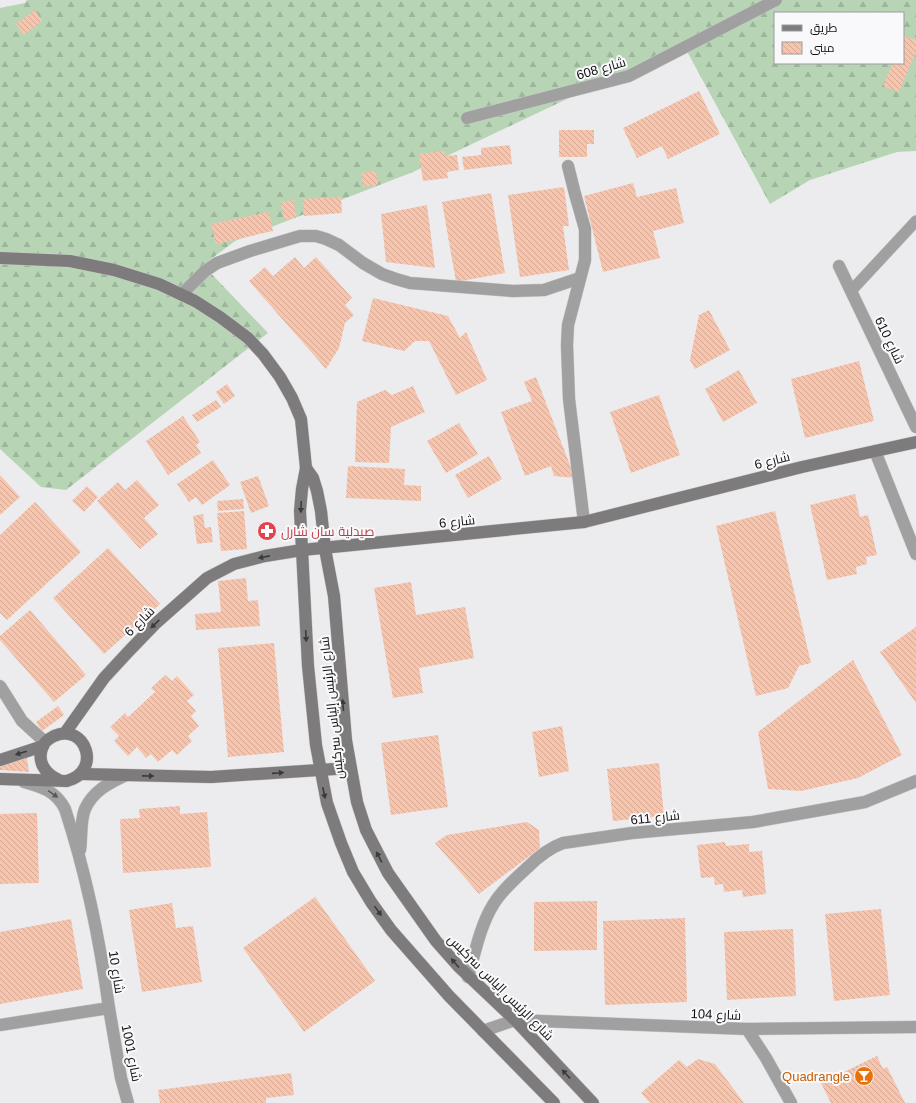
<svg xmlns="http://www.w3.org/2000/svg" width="916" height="1103" font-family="Helvetica,Cairo,sans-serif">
	<defs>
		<pattern id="forest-firs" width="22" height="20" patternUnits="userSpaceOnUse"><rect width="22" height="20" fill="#b7d5b5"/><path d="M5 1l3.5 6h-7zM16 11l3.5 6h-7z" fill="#9cb69b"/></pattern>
		<pattern id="building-back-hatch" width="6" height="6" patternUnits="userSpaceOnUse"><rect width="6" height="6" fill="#f7c5ae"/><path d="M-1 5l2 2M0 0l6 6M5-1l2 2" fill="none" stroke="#d3a895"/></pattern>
	</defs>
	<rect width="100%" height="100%" fill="#ececee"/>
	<path fill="url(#forest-firs)" fill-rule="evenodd" d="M27 0H916V151L897 152 810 180 770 204 683 44 413 172 235 241 203 265 268 333 66 490 41 487 0 449V8L25 3ZM775 13H903V63H775Z"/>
	<g fill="url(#building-back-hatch)">
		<polygon points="35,10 42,21 24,35 16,24"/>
		<polygon points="904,36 916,40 916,51 899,92 883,86 893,63 903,63 903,39"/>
		<polygon points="699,91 720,134 668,159 662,146 637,158 623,128"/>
		<polygon points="559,130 594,130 594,144 587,144 587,157 559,157"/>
		<polygon points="510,145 512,164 464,170 462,157 481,155 481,148"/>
		<polygon points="444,151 445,156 457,155 459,170 447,172 448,178 423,181 419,154"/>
		<polygon points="376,171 378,185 363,187 362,173"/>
		<polygon points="633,183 637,197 676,188 684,223 653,231 660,258 603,272 584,196"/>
		<polygon points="564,187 569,226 563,226 569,270 520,277 508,195"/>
		<polygon points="491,193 505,273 456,282 442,202"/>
		<polygon points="341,197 342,213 304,216 303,199"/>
		<polygon points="294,200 296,218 284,220 281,202"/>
		<polygon points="427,205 435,268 386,262 381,214"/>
		<polygon points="269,212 273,231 216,244 211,224"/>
		<polygon points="295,257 304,268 316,257 352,298 345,305 354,315 345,323 339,348 326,369 249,281 265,267 273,276"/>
		<polygon points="373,298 448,316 460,338 466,332 487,380 456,395 429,341 415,341 404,351 362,341"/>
		<polygon points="709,310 730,350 695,369 690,360 699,315"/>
		<polygon points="859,361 874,421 805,438 791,379"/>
		<polygon points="739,370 757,403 723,422 705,389"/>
		<polygon points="536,377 575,478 554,476 551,466 525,476 501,412 532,401 524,382"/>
		<polygon points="227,384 235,396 224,404 216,392"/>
		<polygon points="413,386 425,412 391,427 389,463 355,462 357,402 385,390 392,395"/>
		<polygon points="659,395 680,455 631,473 610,412"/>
		<polygon points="216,400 221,407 197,422 192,415"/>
		<polygon points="183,416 200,442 196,445 201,453 168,475 146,441"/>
		<polygon points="459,423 478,454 446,473 427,441"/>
		<polygon points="489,456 502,479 468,498 455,475"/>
		<polygon points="213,460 230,485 202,505 196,497 189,502 177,484"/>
		<polygon points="348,466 405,469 404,485 421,486 421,501 346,498"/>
		<polygon points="0,475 20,497 0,515"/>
		<polygon points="258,476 269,506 251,513 240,482"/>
		<polygon points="137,480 159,505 144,518 158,534 140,549 97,501 118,482 125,490"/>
		<polygon points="87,486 98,497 84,512 72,501"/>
		<polygon points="855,494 860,517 868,515 877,555 866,557 867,564 856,567 857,574 827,580 810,505"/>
		<polygon points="243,499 244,509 218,511 217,501"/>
		<polygon points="35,502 81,552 7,620 0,613 0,535"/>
		<polygon points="244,511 247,549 221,551 217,513"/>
		<polygon points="775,511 811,663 799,666 788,688 756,696 716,526"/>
		<polygon points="203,514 205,528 211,527 213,542 197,544 193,516"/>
		<polygon points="108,548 160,604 104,654 53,598"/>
		<polygon points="246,578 248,601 258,600 260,626 196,630 195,614 221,612 218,581"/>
		<polygon points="411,582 416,615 465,607 474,658 419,668 423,693 393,698 374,588"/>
		<polygon points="30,610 86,675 54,702 0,640 0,636"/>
		<polygon points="916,627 916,703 880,652"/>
		<polygon points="274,643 284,752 228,757 218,648"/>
		<polygon points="853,660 902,755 858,778 801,791 768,789 758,732"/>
		<polygon points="165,675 172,681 177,676 194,695 187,701 196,711 191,716 199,726 188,736 192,741 177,755 172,750 158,762 151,754 146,758 137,747 128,756 114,741 119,736 110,727 125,713 128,717 155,692 151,688"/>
		<polygon points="58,706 64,715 42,731 36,722"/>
		<polygon points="562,726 569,771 539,777 532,732"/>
		<polygon points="438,735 448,807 391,815 381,743"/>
		<polygon points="26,752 29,772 0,770 0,765"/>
		<polygon points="659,763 664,816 613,821 607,769"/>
		<polygon points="180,806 180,814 207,812 211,867 123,873 120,819 140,818 139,809"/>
		<polygon points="37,813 39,883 0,884 0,814"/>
		<polygon points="527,822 539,830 540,848 479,894 435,843 447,835"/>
		<polygon points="725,842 726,846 749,844 749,852 762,851 766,894 743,897 742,890 724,892 723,884 715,885 714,877 701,878 697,845"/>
		<polygon points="315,897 375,981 304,1032 243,948"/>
		<polygon points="597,901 597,950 534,951 534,902"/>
		<polygon points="172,903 176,928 193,926 202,982 142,992 129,910"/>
		<polygon points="881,909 890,995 834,1001 825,914"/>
		<polygon points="685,918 687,1002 605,1005 603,921"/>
		<polygon points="71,919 83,989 0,1004 0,932"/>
		<polygon points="793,929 796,996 727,1000 724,932"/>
		<polygon points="877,1056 883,1069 887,1067 905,1103 831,1103 821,1083"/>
		<polygon points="698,1059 715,1064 744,1103 650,1103 641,1093 679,1060 687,1067"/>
		<polygon points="291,1073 294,1095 266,1098 266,1103 160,1103 158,1090"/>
	</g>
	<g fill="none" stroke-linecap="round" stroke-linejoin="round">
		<defs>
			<polyline id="lane" points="851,291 916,221"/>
			<g id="street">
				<polyline points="467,118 629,76 776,0"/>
				<polyline points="568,166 575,194 585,229 585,260 568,325 567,345 569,399 584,522"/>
				<polyline points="839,266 916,427"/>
				<polyline points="182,294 205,271 217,263 250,251 300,236 316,236 326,239 339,245 363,263 382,274 396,279 410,283 513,291 544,290 580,278"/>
				<polyline points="875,451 916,554"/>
				<polyline points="0,686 22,721 45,742"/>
				<path d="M80 850C82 837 80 821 85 809 93 791 109 783 126 775"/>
				<path d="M468 977C475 953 480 926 493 905 502 890 516 878 528 867 539 856 549 848 563 843L632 833 753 822 865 802 916 781"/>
				<polyline points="109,1008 121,1078 128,1103"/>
				<path d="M0 1025 109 1008C100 941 86 873 65 809 56 791 42 787 24 782"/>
				<polyline points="747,1029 766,1058 791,1103"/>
				<polyline points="483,1031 515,1020 747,1029 916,1027"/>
			</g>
			<g id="secondary">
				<polyline points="0,258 70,261 114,270 159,284 195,301 220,317 248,338 263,354 280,377 292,398 301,419 306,468 302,489 300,511 308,666 316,745 327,803 341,843 353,872 371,902 391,930 449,996 554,1103"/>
				<polyline points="306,468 313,478 317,491 321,511 325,549 334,596 346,740 357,802 366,830 388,873 436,941 459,967 515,1020 593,1103"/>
				<polyline points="65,733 104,678 129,651 155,624 207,578 234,564 265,556 302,550 584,522 802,467 916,442"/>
				<polyline points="0,760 43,746"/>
				<polyline points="81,774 211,777 350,768"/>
				<path d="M0 779 67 781C103 771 85 722 54 736 50 738 45 741 43 746 36 761 45 774 59 780"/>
			</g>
		</defs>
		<use href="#lane" stroke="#c9c9cb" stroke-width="12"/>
		<use href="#street" stroke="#c9c9cb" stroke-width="13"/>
		<use href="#secondary" stroke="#c9c9cb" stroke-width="13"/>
		<use href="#lane" stroke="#a1a0a0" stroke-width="11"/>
		<use href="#street" stroke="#a1a0a0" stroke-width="12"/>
		<use href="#secondary" stroke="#7d7b7b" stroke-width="12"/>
	</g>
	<defs><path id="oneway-solid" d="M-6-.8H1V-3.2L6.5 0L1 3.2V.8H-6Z"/></defs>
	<g fill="#3c3b3c">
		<use href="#oneway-solid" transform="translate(301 507) rotate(92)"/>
		<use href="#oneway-solid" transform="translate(264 557) rotate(169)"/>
		<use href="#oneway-solid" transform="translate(155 624) rotate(136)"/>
		<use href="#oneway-solid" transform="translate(306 636) rotate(87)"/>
		<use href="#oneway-solid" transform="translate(343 705) rotate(-95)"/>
		<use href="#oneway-solid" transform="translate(21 753) rotate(162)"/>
		<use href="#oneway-solid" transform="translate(278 773) rotate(-4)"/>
		<use href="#oneway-solid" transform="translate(148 776) rotate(1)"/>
		<use href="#oneway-solid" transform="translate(324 793) rotate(78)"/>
		<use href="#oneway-solid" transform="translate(379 857) rotate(-118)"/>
		<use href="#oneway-solid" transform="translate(378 911) rotate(54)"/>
		<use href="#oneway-solid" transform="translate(455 963) rotate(-131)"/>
		<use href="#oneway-solid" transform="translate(566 1074) rotate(-133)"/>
	</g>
	<use fill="#595859" href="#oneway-solid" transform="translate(53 794) rotate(35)"/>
	<defs>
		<symbol id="pharmacy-disc" viewBox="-11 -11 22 22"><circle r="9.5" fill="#e0444e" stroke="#f9f9fb"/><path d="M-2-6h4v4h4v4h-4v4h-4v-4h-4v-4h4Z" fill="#fff"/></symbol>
		<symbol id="bar-disc" viewBox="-11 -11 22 22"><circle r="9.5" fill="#e8710a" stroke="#f9f9fb"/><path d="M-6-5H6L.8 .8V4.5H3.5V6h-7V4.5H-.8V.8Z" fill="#fff"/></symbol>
	</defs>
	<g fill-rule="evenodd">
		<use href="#pharmacy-disc" x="256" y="520" width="22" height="22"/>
		<use href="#bar-disc" x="853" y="1065" width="22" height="22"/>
	</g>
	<g text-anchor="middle" stroke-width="4" stroke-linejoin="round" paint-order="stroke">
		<g font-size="13" fill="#111112" stroke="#f9f9fb">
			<text transform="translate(601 68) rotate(-16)" y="5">شارع 608</text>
			<text transform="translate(890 340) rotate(64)" y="5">شارع 610</text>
			<text transform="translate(772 460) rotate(-14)" y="5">شارع 6</text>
			<text transform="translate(457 521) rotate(-6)" y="5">شارع 6</text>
			<text transform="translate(139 621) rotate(-45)" y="5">شارع 6</text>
			<text transform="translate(331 708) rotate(-96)" y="5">شارع الرئيس إلياس سركيس</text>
			<text transform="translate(655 817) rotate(-6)" y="5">شارع 611</text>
			<text transform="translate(117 972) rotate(81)" y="5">شارع 10</text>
			<text transform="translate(501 987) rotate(45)" y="5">شارع الرئيس إلياس سركيس</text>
			<text transform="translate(716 1014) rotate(2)" y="5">شارع 104</text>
			<text transform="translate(132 1053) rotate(79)" y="5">شارع 1001</text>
		</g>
		<g font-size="13" fill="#be3a42" stroke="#f9f9fb" text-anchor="start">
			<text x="281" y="536">صيدلية سان شارل</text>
		</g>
		<g font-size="13" fill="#c56008" stroke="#f9f9fb" text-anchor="end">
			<text x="850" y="1081">Quadrangle</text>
		</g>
	</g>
	<rect x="774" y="12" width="130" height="52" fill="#f9f9fb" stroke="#9c9c9e"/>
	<rect x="782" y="25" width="20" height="6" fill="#7d7b7b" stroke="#9c9c9e"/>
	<text x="810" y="32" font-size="12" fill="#111112">طريق</text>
	<rect x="782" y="42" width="20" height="12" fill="url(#building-back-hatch)" stroke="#9c9c9e"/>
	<text x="810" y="52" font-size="12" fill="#111112">مبنى</text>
</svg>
